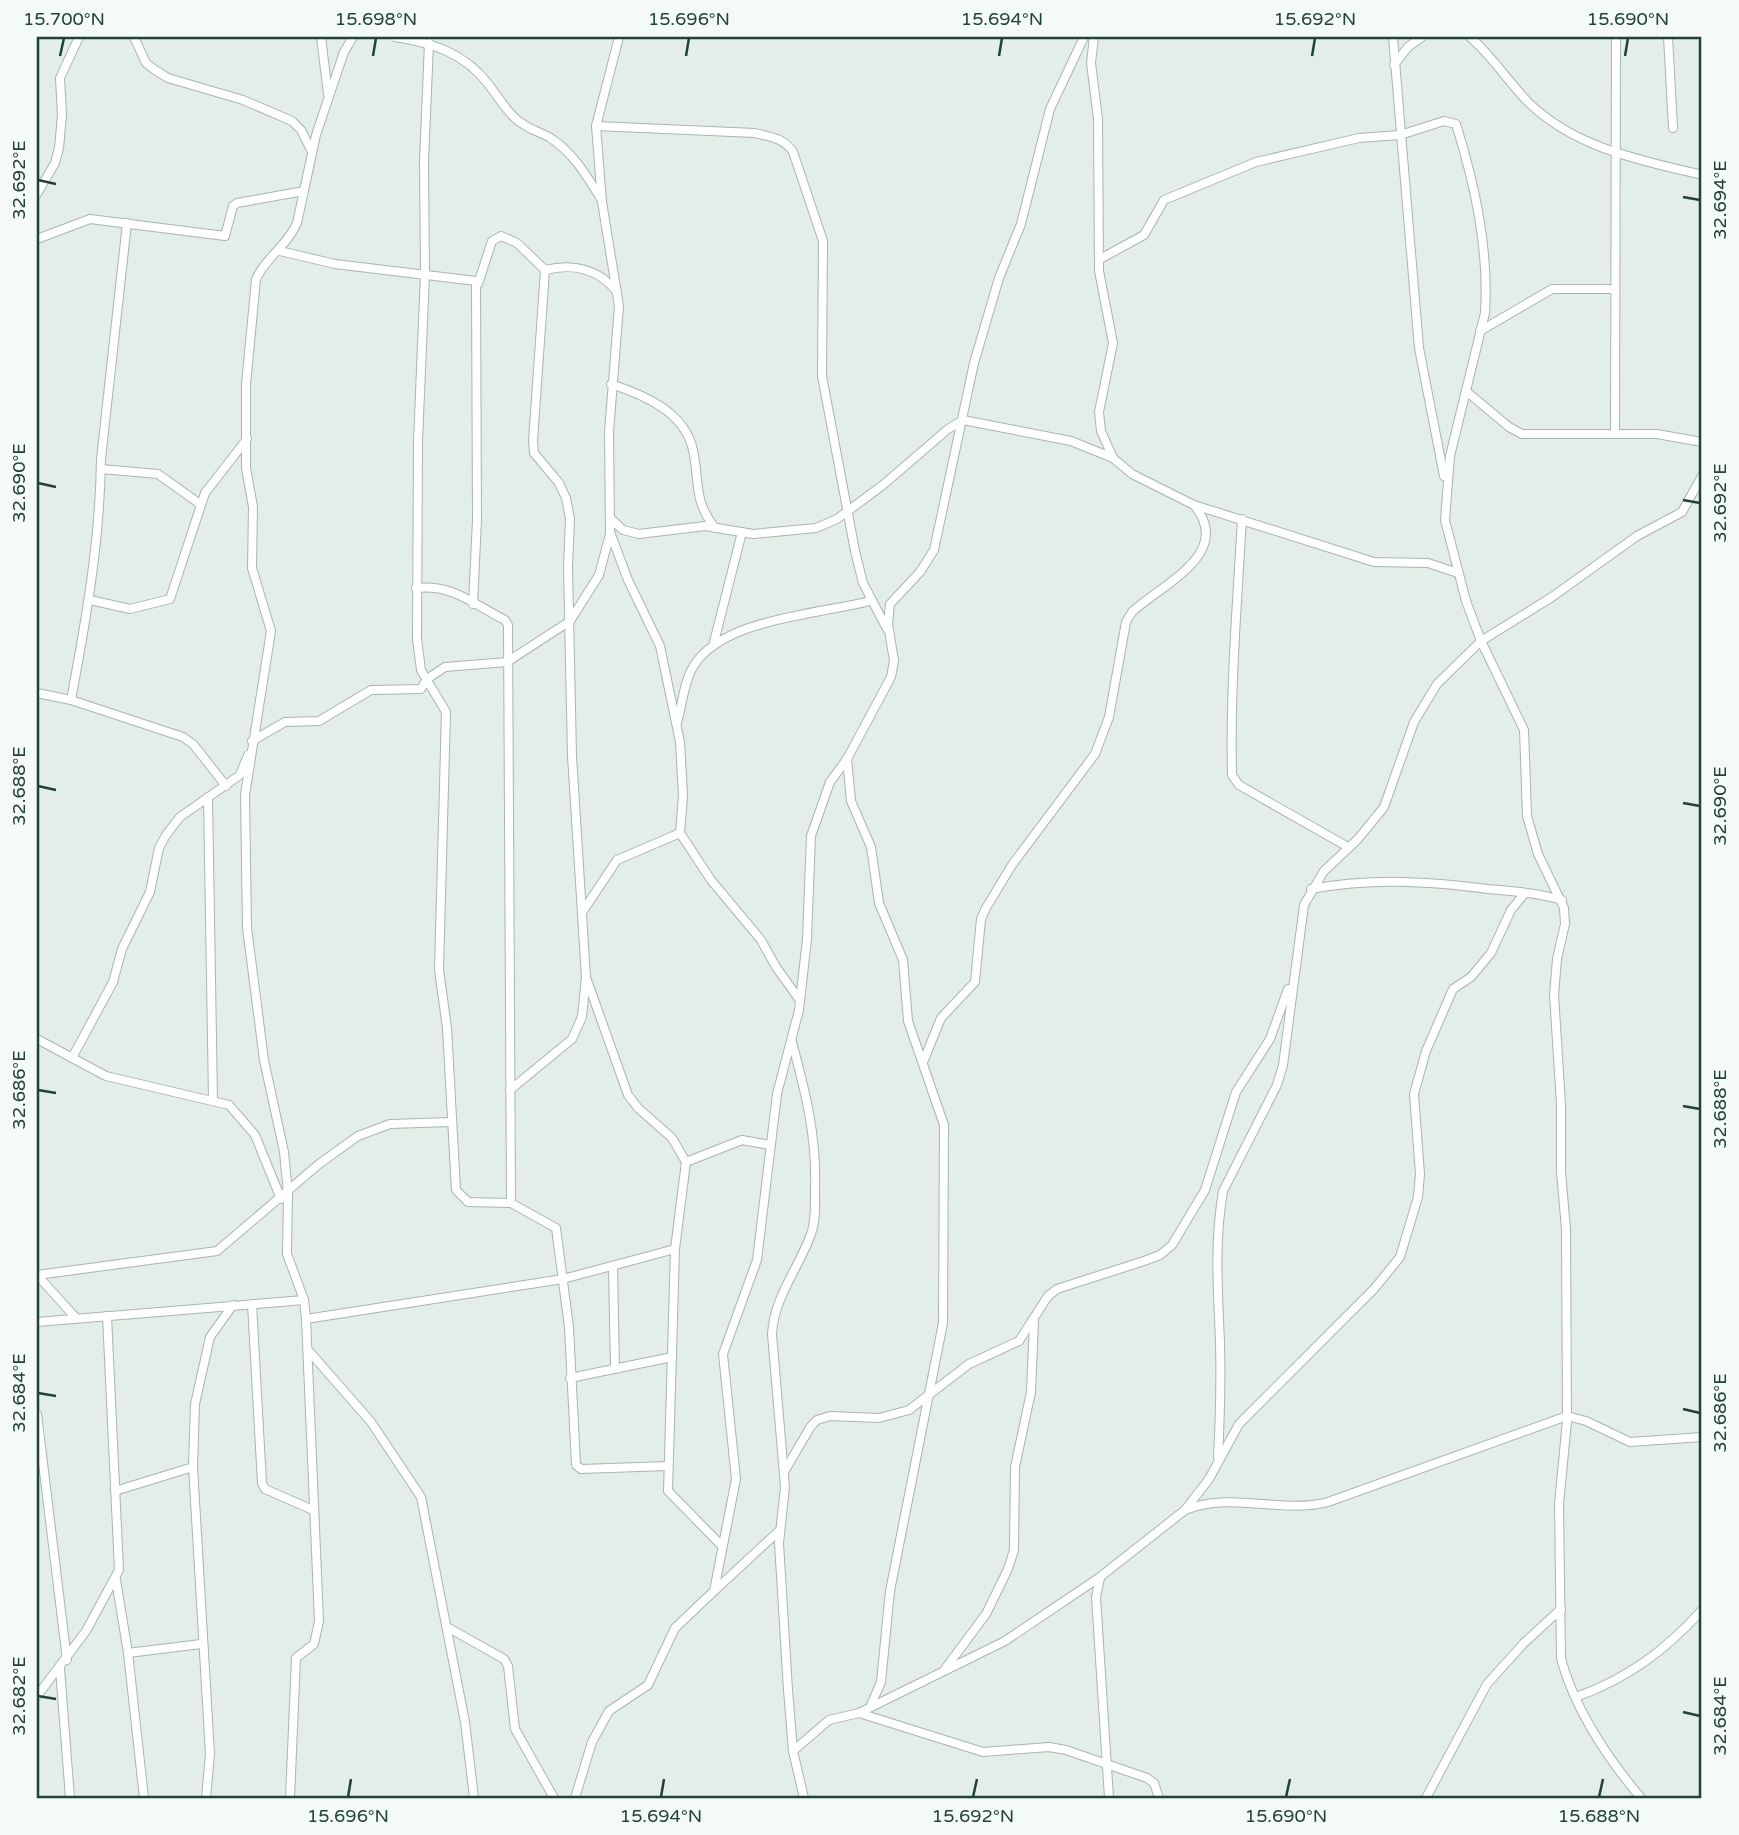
<svg xmlns="http://www.w3.org/2000/svg" width="1739" height="1835" font-family="'Varela Round',sans-serif">
	<rect width="100%" height="100%" fill="#e3eee8"/>
	<g fill="none" stroke-linecap="round" stroke-linejoin="round">
		<defs>
			<g id="minor">
				<polyline points="134,37 146,63 155,70 168,78 243,100 292,121 301,130 311,150"/>
				<polyline points="321,37 328,94"/>
				<path d="M395 37C433 43 465 53 489 85 498 97 505 109 516 119 526 128 537 131 549 137 572 151 587 176 601 199"/>
				<polyline points="619,37 596,126 602,202 619,306 609,432 610,532 628,580 660,646 680,742 683,796 680,833 711,880 761,940 776,967 799,999"/>
				<polyline points="1094,37 1091,63 1098,119 1099,271 1113,343 1099,412 1101,431 1113,458 1132,474 1194,505 1374,562 1428,563 1458,573"/>
				<polyline points="1393,37 1419,348 1444,476"/>
				<path d="M1470 37C1492 56 1507 80 1527 101 1574 148 1640 160 1702 175"/>
				<polyline points="1668,37 1673,128"/>
				<polyline points="429,43 424,161 425,274 418,441 417,639 421,670 446,712 439,970 447,1028 456,1190 468,1202 511,1203 556,1228 569,1327 576,1465 581,1469 668,1466"/>
				<polyline points="1394,65 1408,47 1422,37"/>
				<path d="M596 126 755 133C771 137 784 138 793 152L823 241 822 376 855 551 863 583 887 629"/>
				<polyline points="37,194 55,163 59,148 62,115 60,78 79,37"/>
				<polyline points="37,239 90,219 225,236 233,206 237,203 304,191"/>
				<polyline points="280,251 335,264 476,281 478,284 492,241 501,236 517,243 545,270"/>
				<path d="M1100 259 1144 235 1164 200 1256 162 1359 138 1400 135 1444 121 1456 124C1475 185 1489 249 1485 313L1450 456 1445 520 1466 601 1481 641 1524 730 1527 816 1538 854 1564 908 1565 924 1557 959 1554 995 1561 1104V1172L1566 1229 1567 1421 1559 1504 1561 1658C1574 1708 1608 1759 1641 1798"/>
				<path d="M545 270C573 263 599 269 617 292"/>
				<polyline points="1480,331 1552,289 1614,289"/>
				<path d="M611 384C644 395 685 412 693 450 700 483 693 500 715 528"/>
				<polyline points="1466,391 1509,427 1522,434 1657,434 1702,442"/>
				<polyline points="1615,434 1616,37"/>
				<polyline points="101,469 158,474 200,504"/>
				<polyline points="610,518 623,530 639,534 705,526 753,534 816,528 837,519 883,485 948,429 963,420 1071,441 1113,458"/>
				<path d="M1242 519C1237 605 1230 689 1232 775L1239 785 1348 847"/>
				<path d="M416 588C453 584 473 604 505 620L508 625 511 1203"/>
				<polyline points="90,600 130,609 170,599 205,493 247,439"/>
				<polyline points="473,604 477,520 476,281"/>
				<polyline points="713,646 742,532"/>
				<polyline points="37,693 71,700 183,737 193,744 226,786"/>
				<path d="M71 700C86 620 100 541 101 459L127 223"/>
				<path d="M677 723C682 705 684 682 693 667 722 618 821 614 870 601"/>
				<polyline points="252,741 285,722 319,721 371,690 421,689 427,679 445,667 507,662 570,621 599,575 610,534"/>
				<polyline points="847,759 851,801 871,847 879,903 903,960 908,1021 944,1125 943,1323 890,1591 881,1682 871,1705"/>
				<polyline points="208,797 213,1100"/>
				<path d="M1311 889C1372 878 1427 881 1488 889 1513 891 1538 893 1562 900"/>
				<polyline points="583,911 617,860 680,833"/>
				<polyline points="587,980 628,1095 638,1108 672,1138 686,1162 675,1249 668,1491 721,1545"/>
				<polyline points="37,1039 106,1076 229,1105 255,1135 281,1199"/>
				<path d="M792 1042C806 1094 817 1137 815 1191 815 1205 816 1221 811 1234 799 1268 774 1297 772 1334L785 1487 779 1543 788 1690 793 1751 804 1798"/>
				<polyline points="72,1058 113,982 122,949 150,892 159,848 166,835 180,817 240,775 248,755"/>
				<path d="M924 1060 941 1018 975 982 981 919 986 908 1012 865 1095 754 1109 717 1126 622 1132 612C1164 583 1234 553 1194 505"/>
				<polyline points="510,1090 572,1039 582,1017 586,977 572,756 568,566 570,519 566,498 559,483 534,453 533,441 545,270"/>
				<polyline points="686,1162 742,1140 770,1145"/>
				<polyline points="613,1266 615,1369"/>
				<polyline points="37,1275 217,1251 319,1164 358,1136 390,1124 451,1122"/>
				<polyline points="37,1275 76,1318"/>
				<polyline points="252,1304 262,1483 265,1489 313,1510"/>
				<polyline points="306,1319 563,1279 675,1249"/>
				<polyline points="37,1322 304,1300"/>
				<polyline points="308,1350 371,1422 421,1497 465,1722 474,1798"/>
				<polyline points="570,1378 672,1357"/>
				<polyline points="37,1414 67,1660"/>
				<path d="M1218 1457C1220 1419 1221 1381 1220 1343 1218 1290 1214 1244 1223 1191L1277 1085 1283 1065 1304 905 1324 871 1358 839 1384 807 1414 722 1437 684 1481 641 1552 597 1637 536 1682 512 1702 476"/>
				<polyline points="784,1472 811,1426 817,1420 830,1416 879,1418 909,1410 969,1364 1019,1341 1048,1296 1057,1289 1144,1261 1160,1255 1172,1245 1205,1190 1236,1092 1270,1039 1288,989"/>
				<polyline points="115,1491 193,1467"/>
				<path d="M1188 1509C1233 1492 1282 1514 1328 1502L1567 1416 1586 1421 1630 1442 1702 1437"/>
				<polyline points="1100,1578 1096,1597 1109,1798"/>
				<polyline points="116,1580 128,1653 144,1798"/>
				<polyline points="714,1591 780,1530"/>
				<polyline points="447,1627 504,1659 508,1666 515,1729 554,1798"/>
				<polyline points="128,1653 201,1644"/>
				<polyline points="60,1669 70,1798"/>
				<polyline points="945,1669 986,1614 1008,1569 1014,1550 1015,1467 1031,1392 1034,1322"/>
				<polyline points="37,1696 86,1631 119,1570 107,1316"/>
				<path d="M1576 1697C1627 1679 1666 1650 1702 1610"/>
				<polyline points="859,1713 983,1752 1049,1747 1066,1750 1147,1778 1154,1783 1159,1798"/>
				<polyline points="793,1751 829,1720 859,1713 1005,1641 1100,1577 1185,1510 1209,1479 1239,1424 1374,1289 1400,1257 1418,1197 1420,1174 1414,1094 1426,1051 1453,989 1471,977 1491,953 1511,910 1525,893"/>
				<polyline points="206,1798 210,1754 193,1467 195,1404 210,1337 233,1305"/>
				<path d="M290 1798 296 1658 314 1644 319 1621 306 1319 304 1300 287 1254 288 1193 284 1152 264 1060 247 928 245 795 271 631 252 568 253 507 246 468V385L256 279C266 257 287 246 297 223L316 135 344 52 353 37"/>
				<polyline points="575,1798 592,1742 609,1711 648,1685 675,1628 714,1591 736,1479 723,1354 757,1260 777,1094 799,1010 807,939 811,836 830,782 847,759 891,677 894,661 888,624 890,604 920,572 934,550 974,363 999,278 1021,224 1050,109 1084,37"/>
				<polyline points="1426,1798 1487,1684 1524,1643 1561,1609"/>
			</g>
		</defs>
		<use href="#minor" stroke="#a5b7af" stroke-width="10"/>
		<use href="#minor" stroke="#fff" stroke-width="8"/>
	</g>
	<path fill="none" stroke="#204237" stroke-width="2.5" d="M60 56 64 38M373 56 376 38M686 56 689 38M999 56 1002 38M1312 56 1315 38M1625 56 1628 38M38 180 56 184M1683 197 1700 200M38 483 56 487M1683 500 1700 503M38 786 56 790M1683 803 1700 806M38 1090 56 1093M1683 1106 1700 1109M38 1393 56 1396M1683 1409 1700 1413M38 1696 56 1699M1683 1712 1700 1716M348 1797 351 1779M661 1797 664 1779M973 1797 977 1779M1286 1797 1290 1779M1599 1797 1603 1779"/>
	<rect width="1739" height="1835" fill="none" stroke="#f4faf7" stroke-width="77"/>
	<rect x="38" y="38" width="1662" height="1759" fill="none" stroke="#204237" stroke-width="2.5"/>
	<g font-size="18" text-anchor="middle" fill="#204237">
		<text x="64" y="25">15.700°N</text>
		<text x="376" y="25">15.698°N</text>
		<text x="689" y="25">15.696°N</text>
		<text x="1002" y="25">15.694°N</text>
		<text x="1315" y="25">15.692°N</text>
		<text x="1628" y="25">15.690°N</text>
		<text transform="translate(19 180) rotate(-90)" y="6">32.692°E</text>
		<text transform="translate(1720 200) rotate(-90)" y="6">32.694°E</text>
		<text transform="translate(19 483) rotate(-90)" y="6">32.690°E</text>
		<text transform="translate(1720 503) rotate(-90)" y="6">32.692°E</text>
		<text transform="translate(19 786) rotate(-90)" y="6">32.688°E</text>
		<text transform="translate(1720 806) rotate(-90)" y="6">32.690°E</text>
		<text transform="translate(19 1090) rotate(-90)" y="6">32.686°E</text>
		<text transform="translate(1720 1109) rotate(-90)" y="6">32.688°E</text>
		<text transform="translate(19 1393) rotate(-90)" y="6">32.684°E</text>
		<text transform="translate(1720 1413) rotate(-90)" y="6">32.686°E</text>
		<text transform="translate(19 1696) rotate(-90)" y="6">32.682°E</text>
		<text transform="translate(1720 1716) rotate(-90)" y="6">32.684°E</text>
		<text x="348" y="1822">15.696°N</text>
		<text x="661" y="1822">15.694°N</text>
		<text x="973" y="1822">15.692°N</text>
		<text x="1286" y="1822">15.690°N</text>
		<text x="1599" y="1822">15.688°N</text>
	</g>
</svg>
